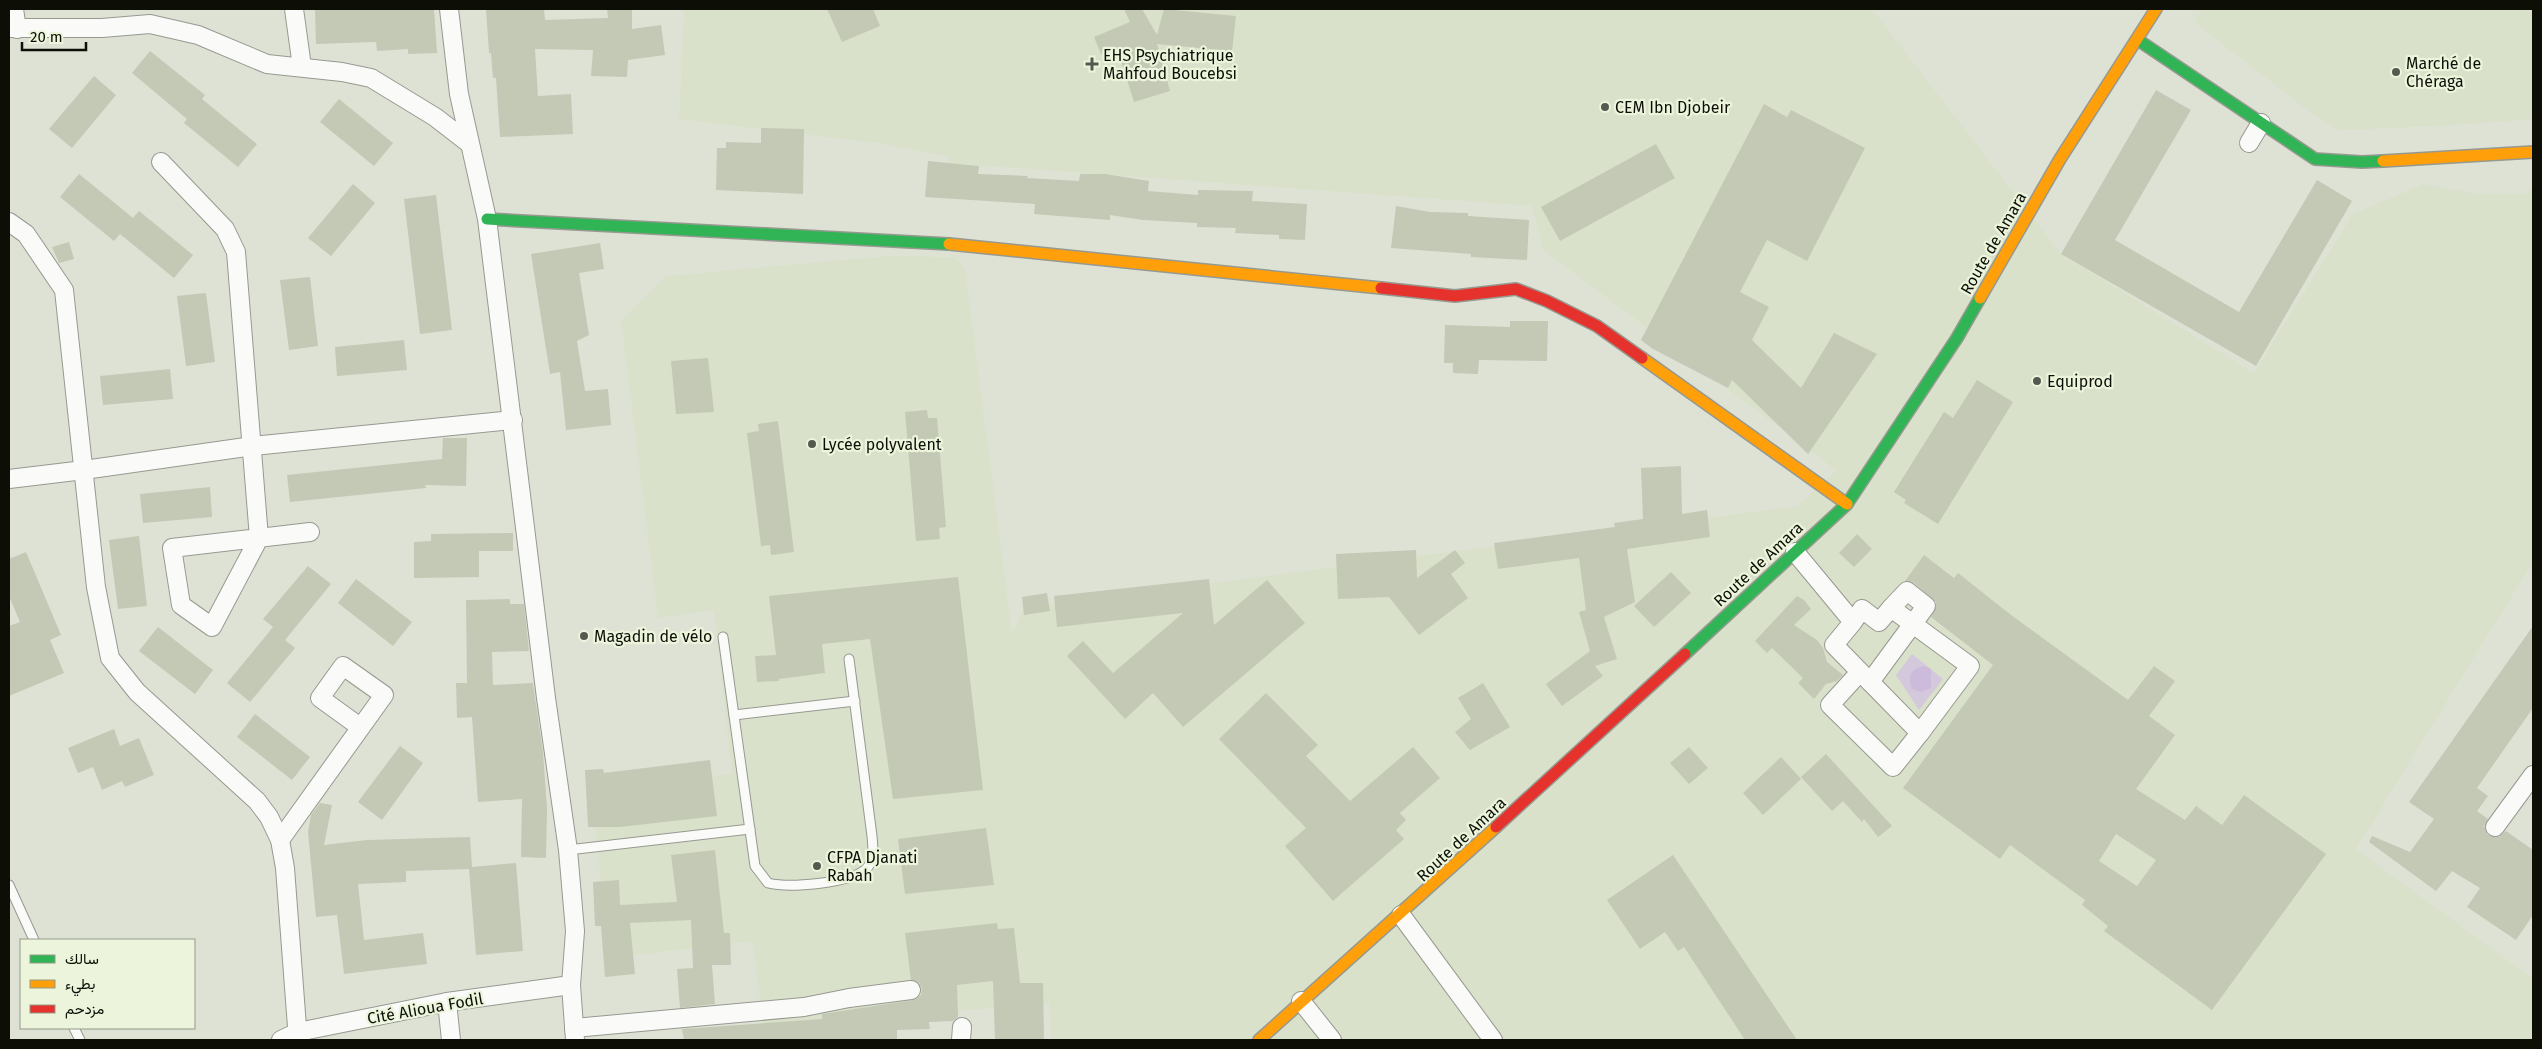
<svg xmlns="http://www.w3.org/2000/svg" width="2542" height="1049" font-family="'Fira Sans',Vazirmatn,sans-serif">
	<rect width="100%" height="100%" fill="#dee2d5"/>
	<g fill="#dae1ca">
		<polygon points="684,9 1872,9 2061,254 2254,373 2353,214 2424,184 2475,194 2524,194 2533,188 2533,562 2356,849 2533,979 2533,1040 1051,1040 1049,1003 763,1028 753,941 609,958 591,791 732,774 714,610 658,618 621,320 667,276 887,256 955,257 965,268 1012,633 1024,608 1798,506 1836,470 1543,250 1532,206 948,163 950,157 883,144 679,119"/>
		<polygon points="2202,9 2533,9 2533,119 2442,126 2339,130 2310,112 2194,22"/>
	</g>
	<polygon fill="#d4c9dc" points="1912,654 1943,679 1919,710 1896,675"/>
	<path fill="#cdbbdb" d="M1925 666 1931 669V688L1921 692 1912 689C1907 676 1911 668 1925 666Z"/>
	<g fill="#c3c9b4" fill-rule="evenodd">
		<polygon points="315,9 434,9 437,53 408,54 408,49 377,51 376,42 316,44"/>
		<polygon points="486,9 544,9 545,20 608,18 607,9 632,9 632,29 661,25 665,55 628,60 627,77 591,76 593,50 535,49 538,96 571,94 573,134 500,137 496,78 493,78 491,53 489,53"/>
		<polygon points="827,9 873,9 880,26 842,42"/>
		<polygon points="1124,9 1142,9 1157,35 1164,9 1236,16 1232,51 1157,44 1170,91 1134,102 1117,48 1101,54 1094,37 1130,22"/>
		<polygon points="150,51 205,95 202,99 257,144 238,167 184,123 187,119 132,73"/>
		<polygon points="94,76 116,95 72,148 49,129"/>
		<polygon points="2156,90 2191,110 2115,240 2239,312 2317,180 2352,201 2256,366 2061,254"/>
		<polygon points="339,99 393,143 374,166 320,122"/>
		<polygon points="1764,104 1787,117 1791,110 1865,148 1807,261 1767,240 1740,292 1769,307 1752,340 1801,388 1834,333 1877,354 1808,454 1732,380 1728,388 1653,349 1641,340"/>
		<polygon points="761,128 804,129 803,194 716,190 717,148 726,148 726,142 761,143"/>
		<polygon points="1656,144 1675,178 1560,241 1541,207"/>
		<polygon points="928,161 979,166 978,174 1028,176 1027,178 1079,181 1080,174 1105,174 1149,181 1148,191 1198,195 1198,190 1253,191 1252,201 1307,204 1305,240 1279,239 1279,235 1235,233 1236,228 1197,227 1197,223 1143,220 1110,215 1110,220 1034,214 1035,204 925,197"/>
		<polygon points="79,174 133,218 139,211 193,255 174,278 120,234 114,241 60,197"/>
		<polygon points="353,184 375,203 331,256 308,238"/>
		<polygon points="436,195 452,330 420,334 404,199"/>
		<polygon points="1396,206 1430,212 1468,213 1468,216 1529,220 1527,260 1471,257 1471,254 1391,248"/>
		<polygon points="69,242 74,259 59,263 52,247"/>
		<polygon points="600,243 604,269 579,273 589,335 577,341 585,391 608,389 611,425 566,430 560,372 550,374 531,254"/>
		<polygon points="310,277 318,346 289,350 280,280"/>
		<polygon points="206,293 215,362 186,366 177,296"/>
		<polygon points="1510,321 1548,321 1547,361 1479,360 1478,374 1453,373 1453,363 1444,363 1445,325 1510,327"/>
		<polygon points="404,340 407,370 337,376 335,347"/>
		<polygon points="708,358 714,412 676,414 671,361"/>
		<polygon points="170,369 173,399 103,405 100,376"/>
		<polygon points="1977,380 2013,402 1938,524 1904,503 1906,500 1894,492 1944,412 1953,418"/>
		<polygon points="927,410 928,418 937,418 946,527 939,528 940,539 916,541 905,412"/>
		<polygon points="778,421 794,552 771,555 770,545 761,546 747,433 759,431 758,424"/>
		<polygon points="443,438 467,438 466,486 425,485 426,488 290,502 287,475 442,459"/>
		<polygon points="1681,466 1682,514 1707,510 1710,537 1627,549 1635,602 1604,617 1617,659 1595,666 1603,676 1562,706 1546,684 1590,651 1579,612 1586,610 1579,558 1498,569 1494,543 1615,527 1614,523 1643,519 1641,468"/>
		<polygon points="210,487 212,517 143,523 140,494"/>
		<polygon points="513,533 513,551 479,551 479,577 414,578 414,542 431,541 431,534"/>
		<polygon points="1857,534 1872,549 1854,567 1839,553"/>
		<polygon points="139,536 147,606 118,609 109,540"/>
		<polygon points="1416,550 1417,578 1455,550 1465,563 1451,574 1468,598 1419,635 1389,597 1338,599 1336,554"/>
		<polygon points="26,552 61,635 50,640 64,673 9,696 9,626 20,622 9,596 9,559"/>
		<path d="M1924 555 1954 578 1958 573 2011 615 2128 700 2154 666 2175 681 2149 716 2175 735 2136 789 2185 820 2196 806 2222 825 2244 795 2326 854 2212 1010 2104 931 2108 926 2082 905 2085 900 2010 845 2000 859 1903 788 1993 665 1931 617 1936 608V602L1914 583 1905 581ZM2116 834 2156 860 2137 886 2099 861Z"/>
		<polygon points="308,566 331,584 285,640 295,648 250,702 227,683 273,627 263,619"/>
		<polygon points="1671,572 1691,593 1654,627 1634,606"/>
		<polygon points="958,577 983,790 893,799 870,639 822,644 825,673 779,679 779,681 757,682 755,656 776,655 769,596"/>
		<polygon points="356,579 412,622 393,646 338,603"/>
		<polygon points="1209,579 1214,625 1267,580 1305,623 1183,727 1153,693 1125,719 1067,656 1083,641 1113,673 1183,613 1057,627 1054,596"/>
		<polygon points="1047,593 1050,611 1024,615 1022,597"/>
		<polygon points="1797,596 1804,600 1811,609 1794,625 1817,640 1823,648 1827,662 1843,675 1837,681 1826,684 1814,699 1798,683 1803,678 1772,648 1767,653 1755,641"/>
		<polygon points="510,599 510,604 524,604 529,651 492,652 493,685 533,683 543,752 547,809 546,858 521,857 522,799 478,802 472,717 457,718 456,683 467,683 466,600"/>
		<polygon points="2533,626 2533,708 2477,788 2488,796 2477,811 2488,819 2484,826 2488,835 2499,837 2506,831 2533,850 2533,915 2516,940 2467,907 2480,888 2452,871 2436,891 2369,842 2372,836 2410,852 2434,819 2409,802"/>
		<polygon points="158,627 213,670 195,694 139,651"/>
		<polygon points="1483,683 1510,727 1470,750 1455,732 1471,719 1458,698"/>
		<polygon points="1266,693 1318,745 1306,756 1350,801 1413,747 1440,778 1400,813 1406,820 1396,830 1404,839 1333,901 1285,846 1306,828 1219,739"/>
		<polygon points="255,714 310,757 292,780 237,737"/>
		<polygon points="114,729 120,746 139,738 154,775 125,787 122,781 102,790 93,767 78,773 68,748"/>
		<polygon points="400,746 423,763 382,820 358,802"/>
		<polygon points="1689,747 1708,768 1689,784 1670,763"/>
		<polygon points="1826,754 1892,826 1878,837 1864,819 1862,822 1843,801 1832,811 1801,777"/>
		<polygon points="1781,757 1801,779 1763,815 1743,793"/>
		<polygon points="710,760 717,816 620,827 588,827 585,770 603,769 604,773"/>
		<polygon points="320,803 332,805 324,845 367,840 470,837 472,867 516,863 523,951 476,955 469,869 406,871 406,882 358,884 364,940 423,933 427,964 344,974 337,915 316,917 308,832 311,815"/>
		<polygon points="986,828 994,885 905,894 898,839"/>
		<polygon points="715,850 724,933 730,933 731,965 712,965 715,1004 680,1008 677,969 693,968 691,920 630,923 635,974 605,977 601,926 595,926 593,882 619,880 620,905 677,902 671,855"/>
		<polygon points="1673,855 1797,1040 1745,1040 1684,947 1678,951 1665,932 1640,949 1607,900"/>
		<polygon points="997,923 998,929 1014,928 1020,983 1043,983 1044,1040 995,1040 993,981 957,985 958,1017 953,1021 929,1022 930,1029 897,1030 897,1040 684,1040 682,1029 822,1019 822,1014 913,1000 921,995 922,989 919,983 911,980 905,933"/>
	</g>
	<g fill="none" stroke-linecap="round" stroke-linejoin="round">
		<defs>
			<g id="lane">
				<path d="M723 637 755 866 768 883C788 888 849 884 866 869 875 860 873 848 872 836L849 659"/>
				<polyline points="734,715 855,701"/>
				<polyline points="568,850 750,829"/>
				<polyline points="9,885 34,940"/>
				<polyline points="74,1028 80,1040"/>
			</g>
			<g id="street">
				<polyline points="14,9 17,29"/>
				<polyline points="294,9 302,67"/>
				<polyline points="449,9 459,94 487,219 546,698 568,850 575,931 571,985 575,1040"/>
				<polyline points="9,28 102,28 150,24 198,35 267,64 342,72 371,78 435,117 470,144"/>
				<polyline points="2249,143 2261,123"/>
				<polyline points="161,162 225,229 236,252 259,538 212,627 181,605 172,548 310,532"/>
				<polyline points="9,222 26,234 64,290 96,587 110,658 137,692 257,801 269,817 280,840 285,868 298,1040"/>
				<polyline points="9,479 84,470 253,446 513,420"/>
				<polyline points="1795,552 1853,622 1834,645 1920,733 1970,666 1891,608 1879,622 1862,609 1853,622"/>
				<polyline points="1860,672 1830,705 1893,767 1920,733"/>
				<polyline points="1870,682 1926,606 1907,591 1891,608"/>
				<polyline points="2495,827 2533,775"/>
				<polyline points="280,840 384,695 343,666 320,698 360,727"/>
				<polyline points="1401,915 1493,1040"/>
				<polyline points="1301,1001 1332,1040"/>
				<polyline points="447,1002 451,1040"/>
				<polyline points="574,1028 804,1007 849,998 911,990"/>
				<polyline points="281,1040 298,1032 447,1002 571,985"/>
				<polyline points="961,1040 962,1027"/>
			</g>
			<g id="fast">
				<polyline points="2138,40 2315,159 2362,162 2383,161"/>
				<polyline points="487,219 949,244"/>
				<polyline points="1685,654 1847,504 1957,338 1980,298"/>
			</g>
			<g id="slow">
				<polyline points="2383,161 2533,152"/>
				<polyline points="949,244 1381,288"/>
				<polyline points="1980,298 2060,159 2156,9"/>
				<polyline points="1642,358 1847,504"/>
				<polyline points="1259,1040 1496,827"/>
			</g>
			<g id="jam">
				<polyline points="1381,288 1455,296 1516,289 1547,301 1597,326 1642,358"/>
				<polyline points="1496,827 1685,654"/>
			</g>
		</defs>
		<use href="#lane" stroke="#969990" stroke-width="11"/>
		<use href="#street" stroke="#969990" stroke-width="20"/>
		<use href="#fast" stroke="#969990" stroke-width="14"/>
		<use href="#slow" stroke="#969990" stroke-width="14"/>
		<use href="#jam" stroke="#969990" stroke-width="14"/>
		<use href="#lane" stroke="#fafbf9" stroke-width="9"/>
		<use href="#street" stroke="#fafbf9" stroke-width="18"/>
		<use href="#fast" stroke="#30b455" stroke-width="11"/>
		<use href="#slow" stroke="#ff9f0a" stroke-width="11"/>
		<use href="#jam" stroke="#e5322d" stroke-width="11"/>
	</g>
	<g fill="#56594f" stroke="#ecf5dc" stroke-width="2">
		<path d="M1089.5 56.5h5v5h5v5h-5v5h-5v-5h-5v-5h5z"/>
		<circle cx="2396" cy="72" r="5"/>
		<circle cx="1605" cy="107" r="5"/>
		<circle cx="2037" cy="381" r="5"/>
		<circle cx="812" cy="444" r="5"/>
		<circle cx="584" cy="636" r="5"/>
		<circle cx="817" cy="866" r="5"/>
	</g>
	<g text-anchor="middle" stroke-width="4.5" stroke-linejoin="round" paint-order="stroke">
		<g font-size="16" fill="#0d0f07" stroke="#ecf5dc" text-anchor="start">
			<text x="1103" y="61">EHS Psychiatrique<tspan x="1103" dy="18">Mahfoud Boucebsi</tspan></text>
			<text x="2406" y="69">Marché de<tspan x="2406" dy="18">Chéraga</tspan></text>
			<text x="1615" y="113">CEM Ibn Djobeir</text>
			<text x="2047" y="387">Equiprod</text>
			<text x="822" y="450">Lycée polyvalent</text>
			<text x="594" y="642">Magadin de vélo</text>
			<text x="827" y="863">CFPA Djanati<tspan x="827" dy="18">Rabah</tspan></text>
		</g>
		<g font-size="16" fill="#0d0f07" stroke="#ecf5dc">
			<text transform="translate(1993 243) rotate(-60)" y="6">Route de Amara</text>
			<text transform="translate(1758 564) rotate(-43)" y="6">Route de Amara</text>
			<text transform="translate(1461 839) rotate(-43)" y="6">Route de Amara</text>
			<text transform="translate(425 1008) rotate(-10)" y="6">Cité Alioua Fodil</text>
		</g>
	</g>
	<rect width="2542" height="1049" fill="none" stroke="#0d0f07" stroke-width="20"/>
	<rect x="20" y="939" width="175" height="90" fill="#ecf5dc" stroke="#939987"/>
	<rect x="30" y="955" width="25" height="8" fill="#30b455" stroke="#939987"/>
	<text x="65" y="964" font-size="15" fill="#0d0f07">سالك</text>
	<rect x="30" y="980" width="25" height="8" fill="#ff9f0a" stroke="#939987"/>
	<text x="65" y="989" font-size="15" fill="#0d0f07">بطيء</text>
	<rect x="30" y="1005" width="25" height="8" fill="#e5322d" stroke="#939987"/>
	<text x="65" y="1014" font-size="15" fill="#0d0f07">مزدحم</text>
	<path d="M22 42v8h64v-8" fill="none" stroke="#0d0f07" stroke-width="2.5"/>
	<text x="30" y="42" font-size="15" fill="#0d0f07" stroke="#ecf5dc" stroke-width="4" paint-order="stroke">20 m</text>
</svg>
